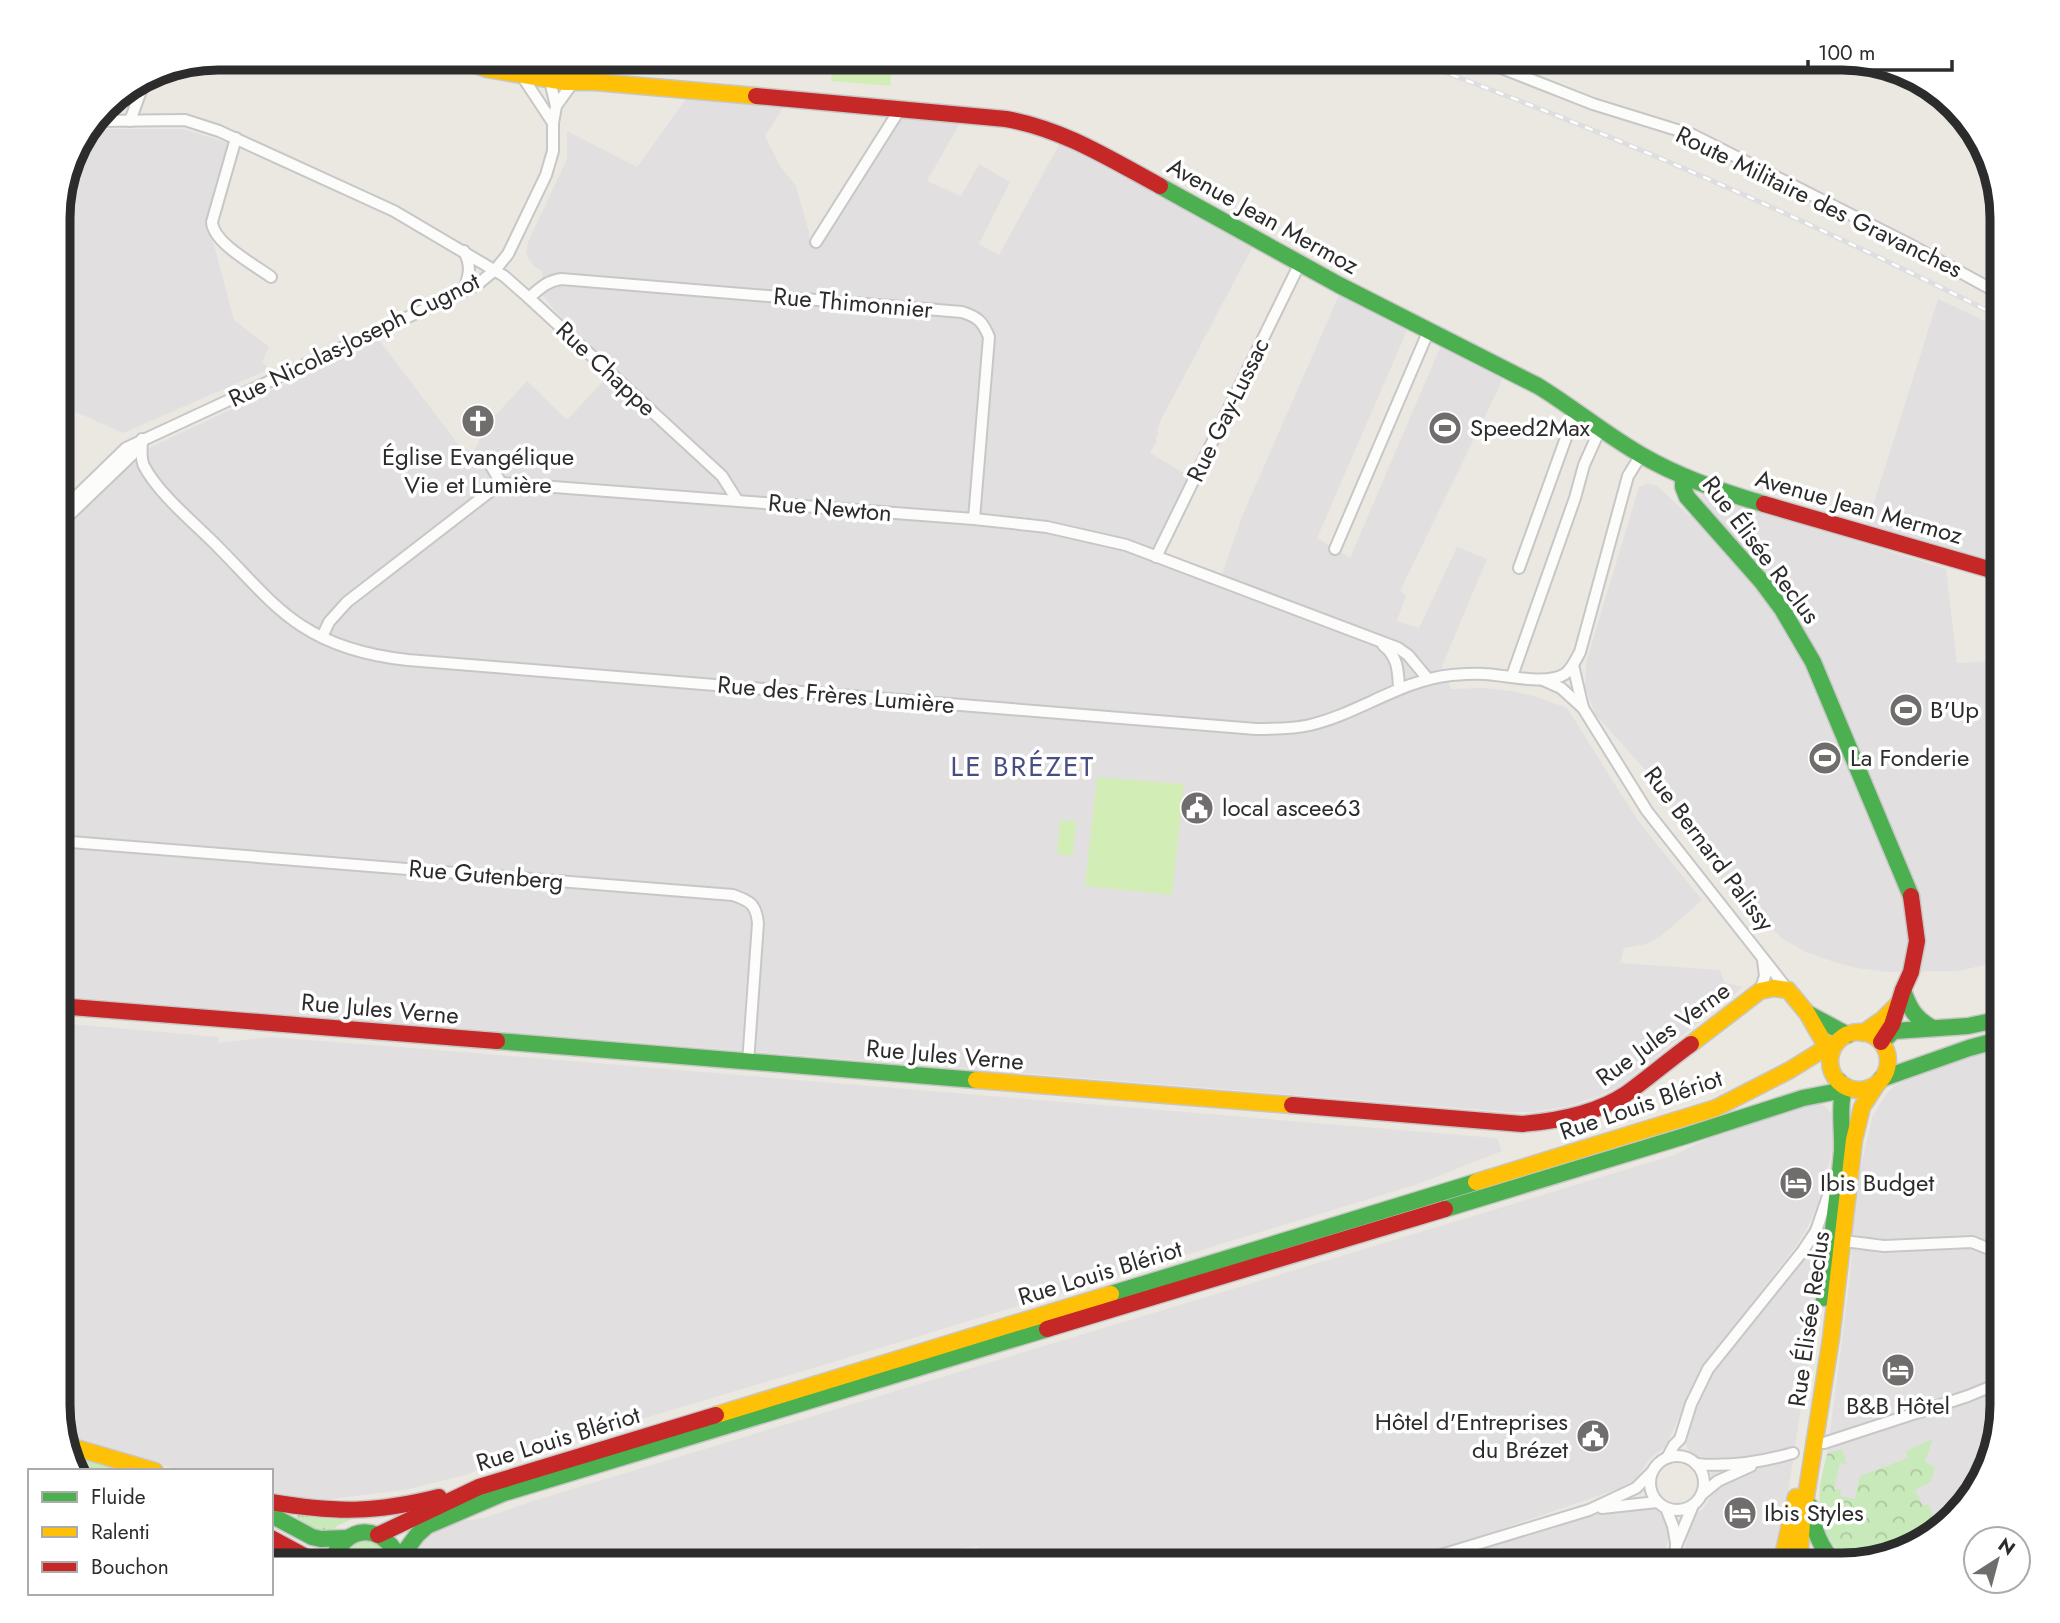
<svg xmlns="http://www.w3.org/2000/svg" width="2060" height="1623" font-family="Jost,sans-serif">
	<defs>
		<pattern id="grass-tufts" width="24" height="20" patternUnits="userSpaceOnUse" patternTransform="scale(1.75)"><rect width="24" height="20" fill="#c8e9b9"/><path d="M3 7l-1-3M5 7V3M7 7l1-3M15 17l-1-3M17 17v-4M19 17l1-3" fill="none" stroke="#acc89f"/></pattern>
		<pattern id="forest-crowns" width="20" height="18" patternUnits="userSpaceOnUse" patternTransform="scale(1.75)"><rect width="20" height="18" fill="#c8e9b9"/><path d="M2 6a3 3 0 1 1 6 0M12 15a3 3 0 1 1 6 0" fill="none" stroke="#acc89f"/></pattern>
	</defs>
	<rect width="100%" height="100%" fill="#ebe8e2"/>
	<g fill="#e2dfe1">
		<polygon points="686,99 784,106 765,136 780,166 796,186 809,232 810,240 815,242 895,117 960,123 927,181 961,196 979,164 1010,182 979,244 999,255 1061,141 1161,198 1170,201 1253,246 1161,420 1157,431 1159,432 1155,439 1157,440 1150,453 1189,476 1154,549 1222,574 1243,514 1340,293 1409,326 1317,538 1350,558 1442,343 1503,375 1500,385 1400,591 1406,595 1397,621 1419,628 1457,547 1487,559 1442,666 1451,689 1482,688 1511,691 1534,696 1567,708 1639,822 1702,900 1661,936 1647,944 1624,948 1620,963 1720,970 1725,983 1743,987 1618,1087 1599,1096 1564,1107 1531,1112 1510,1112 58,996 58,535 113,479 151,447 379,340 458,444 473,453 483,433 493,418 527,381 567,420 615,368 554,310 543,295 542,271 535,267 529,260 526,252 528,242 567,159 567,131 637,167"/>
		<polygon points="88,129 183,129 228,143 208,222 234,320 269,347 262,362 270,369 123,433 58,404 58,207 74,148"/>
		<polygon points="1938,299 2002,329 2002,576 1864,534"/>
		<polygon points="1647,483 1657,486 1690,516 1703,493 1946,569 1957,663 1991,661 1991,651 2002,654 2002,961 1958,971 1888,972 1857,968 1837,963 1806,952 1783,939 1761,919 1746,909 1732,895 1649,774 1595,714 1585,687 1586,663 1639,487"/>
		<polygon points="58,1023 219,1037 218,1043 269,1037 450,1051 1497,1138 1502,1151 1418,1184 890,1345 645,1418 517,1454 466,1475 404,1490 322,1500 271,1493 271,1471 182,1471 64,1436 58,1415"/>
		<polygon points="2002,1045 2002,1405 1994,1457 1963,1510 1912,1549 1853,1563 1837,1551 1819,1486 1827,1454 1850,1277 1856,1188 1872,1118 1886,1094 1894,1086 1953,1060"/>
		<polygon points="1807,1101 1824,1105 1834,1116 1836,1127 1832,1153 1817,1206 1807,1228 1796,1246 1704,1365 1665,1447 1649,1459 1640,1474 1633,1481 1618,1489 1475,1538 1387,1565 984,1565 978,1546 829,1565 409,1565 409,1561 423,1541 448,1523 484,1518 533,1501 1674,1155 1720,1133"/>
		<polygon points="1824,1234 1814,1322 1777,1565 1682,1565 1690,1524 1694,1515 1703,1509 1711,1496 1713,1483 1709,1465 1693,1454 1688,1449 1686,1443 1694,1406 1711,1372"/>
		<polygon points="1649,1498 1654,1504 1673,1515 1662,1565 1416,1565"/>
	</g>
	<g fill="url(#grass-tufts)">
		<polygon points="67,1450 138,1471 73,1470"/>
		<polygon points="299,1511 354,1518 337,1526 330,1534 294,1524"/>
		<polygon points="355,1540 383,1544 396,1565 335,1565 336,1562"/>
	</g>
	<path fill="url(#forest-crowns)" d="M1933 1439 1925 1462 1935 1467 1931 1482 1915 1490 1923 1506 1928 1504 1936 1521 1950 1513 1953 1518 1912 1549 1853 1563C1811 1532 1816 1500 1827 1454L1842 1449 1847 1464 1840 1463 1834 1489 1841 1490 1840 1496 1855 1499 1860 1476 1908 1458 1906 1451Z"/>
	<g fill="#d3edb6">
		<polygon points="684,58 783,58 782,66"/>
		<polygon points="833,58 893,58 890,86 831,81"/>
		<polygon points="1097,777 1184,784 1172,895 1085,886"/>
		<polygon points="1060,820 1076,821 1073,856 1057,854"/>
	</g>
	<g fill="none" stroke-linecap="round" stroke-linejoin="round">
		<defs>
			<g id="street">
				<polyline points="516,58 522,76 553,123"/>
				<polyline points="1476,58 1593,104 1693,135 1907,243 2002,295"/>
				<polyline points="556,106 574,81"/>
				<polyline points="95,121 185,120 219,131 394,211 504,276 529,298 722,476 737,500"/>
				<polyline points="130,121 146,77"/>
				<path d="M236 138 212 222C213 243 255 265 271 277"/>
				<polyline points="816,242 900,109"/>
				<path d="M464 251C472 267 469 274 464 291"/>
				<path d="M529 298C540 288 547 281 561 279L962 312C978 317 983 322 989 337L974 519"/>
				<path d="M142 439C142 448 140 458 144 466 160 496 196 524 220 549 246 575 271 606 302 626 334 647 370 656 408 660L1256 729C1274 729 1293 729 1310 725 1360 713 1401 680 1452 675 1463 674 1474 673 1485 674 1506 675 1546 686 1565 674 1572 669 1576 659 1580 652L1628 476 1641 455"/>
				<polyline points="487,459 501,483"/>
				<polyline points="58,514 126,448 464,291 478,284 495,270 508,254 546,175 553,151 553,123 556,106 550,81"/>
				<polyline points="58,526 132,455 141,442"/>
				<polyline points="1335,549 1429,330"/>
				<polyline points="1156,557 1300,263"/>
				<polyline points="1519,568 1576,410"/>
				<polyline points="322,637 329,622 347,602 501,483 974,519 1047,527 1126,545 1398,648 1408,655 1428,679"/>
				<path d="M1383 645C1398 657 1398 670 1399 688"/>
				<polyline points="1573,665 1583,708"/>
				<polyline points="1512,676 1575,498 1584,465 1601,427"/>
				<polyline points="1543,680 1561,688 1583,708 1647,811 1788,990"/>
				<path d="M58 841 733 895C750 901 756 904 758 923L748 1063"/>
				<polyline points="1760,991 1765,976 1763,960"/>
				<polyline points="1844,1241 1884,1246 1972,1242 2002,1254"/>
				<polyline points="1824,1443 1968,1396 2002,1382"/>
				<circle cx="1677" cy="1483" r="27"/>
				<polyline points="1667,1458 1674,1445 1680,1439 1691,1404 1708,1369 1802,1252 1816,1231 1832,1184"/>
				<path d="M1696 1464C1729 1467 1762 1462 1793 1453"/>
				<polyline points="1702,1494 1718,1481 1751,1466"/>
				<polyline points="1602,1508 1657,1502"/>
				<polyline points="1666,1508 1673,1526 1676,1543"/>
				<polyline points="1408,1565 1589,1510 1636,1488 1652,1472"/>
				<polyline points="1674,1565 1676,1546 1693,1505"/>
			</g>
			<g id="fast">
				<path d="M1160 186 1339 285 1538 386C1574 408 1606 435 1643 456 1681 478 1722 492 1764 504"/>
				<polyline points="1683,477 1683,487 1687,497 1762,582 1782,609 1813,662 1911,896"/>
				<path d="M1903 990C1909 1008 1916 1020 1933 1028"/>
				<polyline points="1809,1014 1848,1035"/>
				<polyline points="1886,1038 1894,1031 1968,1026 2002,1019"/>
				<polyline points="497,1041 976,1080"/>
				<polyline points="1881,1079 1969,1048 2002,1039"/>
				<polyline points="1445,1209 1685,1136 1803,1098 1834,1092 1838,1088 1839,1081"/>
				<polyline points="1111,1294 1476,1182"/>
				<path d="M1824 1298C1830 1249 1838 1200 1842 1151 1843 1130 1838 1106 1845 1086"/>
				<path d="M1810 1506C1813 1529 1820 1548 1837 1565"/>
				<polyline points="271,1515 312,1537 321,1539 347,1538"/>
				<polyline points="400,1558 417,1535 427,1526 504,1493 1047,1329"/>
				<path d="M330 1565C345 1521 386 1522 402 1565"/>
			</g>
			<g id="slow">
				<polyline points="456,58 487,69 565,82 595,82 756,96"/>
				<circle cx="1859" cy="1061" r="29"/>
				<polyline points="1863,1033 1883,1019 1897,1005"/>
				<polyline points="1691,1044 1760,991 1774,988 1788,990 1807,1013 1822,1039 1832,1050"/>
				<polyline points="976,1080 1292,1105"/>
				<polyline points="1476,1182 1716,1108 1790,1070 1819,1052 1832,1050"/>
				<polyline points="716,1415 1111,1294"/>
				<polyline points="66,1445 155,1471"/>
				<polyline points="1781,1565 1796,1497"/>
				<polyline points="1799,1565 1802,1522 1831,1338 1854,1140 1862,1107 1877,1084"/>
			</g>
			<g id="jam">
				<path d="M756 96 1006 119C1063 129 1110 159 1160 186"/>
				<polyline points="1764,504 1988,569 2002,576"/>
				<polyline points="58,1006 497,1041"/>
				<polyline points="1881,1042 1892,1025 1903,990 1911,972 1917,941 1911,896"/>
				<path d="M1292 1105 1522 1124C1557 1121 1596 1114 1626 1094 1648 1078 1669 1060 1691 1044"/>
				<polyline points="1047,1329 1445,1209"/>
				<path d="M271 1502C336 1513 375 1513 439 1497"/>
				<polyline points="378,1535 479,1487 716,1415"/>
				<polyline points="271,1538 321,1565"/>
			</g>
		</defs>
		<use href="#street" stroke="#c8c7c7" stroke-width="14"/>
		<use href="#fast" stroke="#c8c7c7" stroke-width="19"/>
		<use href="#slow" stroke="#c8c7c7" stroke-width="19"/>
		<use href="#jam" stroke="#c8c7c7" stroke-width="19"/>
		<use href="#street" stroke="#fcfcfb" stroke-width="10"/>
		<use href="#fast" stroke="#4caf50" stroke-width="16"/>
		<use href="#slow" stroke="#ffc107" stroke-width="16"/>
		<use href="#jam" stroke="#c62828" stroke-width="16"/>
		<defs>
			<path id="rail" d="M1406 58C1610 132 1809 220 2002 318"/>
		</defs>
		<use href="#rail" stroke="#dedee0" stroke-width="5"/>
		<use href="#rail" stroke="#fff" stroke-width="2.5" stroke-dasharray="8" stroke-linecap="butt"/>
	</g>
	<defs>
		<symbol id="church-disc" viewBox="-11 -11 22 22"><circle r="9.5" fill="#6f6e6c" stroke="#fff"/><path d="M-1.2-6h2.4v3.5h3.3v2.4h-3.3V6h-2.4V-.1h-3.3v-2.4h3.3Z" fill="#fff"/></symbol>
		<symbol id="stadium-disc" viewBox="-11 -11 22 22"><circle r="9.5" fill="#6f6e6c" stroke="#fff"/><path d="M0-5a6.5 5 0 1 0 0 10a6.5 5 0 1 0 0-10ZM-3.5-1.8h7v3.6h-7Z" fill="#fff"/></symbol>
		<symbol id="civic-disc" viewBox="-11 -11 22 22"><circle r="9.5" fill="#6f6e6c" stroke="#fff"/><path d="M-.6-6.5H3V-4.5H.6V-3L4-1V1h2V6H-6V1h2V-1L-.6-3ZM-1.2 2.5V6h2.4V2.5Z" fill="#fff"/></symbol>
		<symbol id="hotel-disc" viewBox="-11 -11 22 22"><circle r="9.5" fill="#6f6e6c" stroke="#fff"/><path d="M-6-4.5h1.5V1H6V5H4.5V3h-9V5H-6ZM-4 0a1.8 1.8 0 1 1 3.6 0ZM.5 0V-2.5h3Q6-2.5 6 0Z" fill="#fff"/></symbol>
	</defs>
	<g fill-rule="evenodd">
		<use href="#church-disc" x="459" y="402" width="38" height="38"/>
		<use href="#stadium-disc" x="1426" y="409" width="38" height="38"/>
		<use href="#stadium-disc" x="1887" y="691" width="38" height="38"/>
		<use href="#stadium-disc" x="1806" y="739" width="38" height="38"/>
		<use href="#civic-disc" x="1178" y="789" width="38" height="38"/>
		<use href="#hotel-disc" x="1777" y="1164" width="38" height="38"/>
		<use href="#hotel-disc" x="1879" y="1351" width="38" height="38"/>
		<use href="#civic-disc" x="1574" y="1417" width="38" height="38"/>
		<use href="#hotel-disc" x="1721" y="1494" width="38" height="38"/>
	</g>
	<g text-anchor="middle" stroke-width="7" stroke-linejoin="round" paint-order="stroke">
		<g font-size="24" fill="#2c2c2c" stroke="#fff">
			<text transform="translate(1819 202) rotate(26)" y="8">Route Militaire des Gravanches</text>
			<text transform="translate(1263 216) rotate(29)" y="8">Avenue Jean Mermoz</text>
			<text transform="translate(853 303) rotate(5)" y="8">Rue Thimonnier</text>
			<text transform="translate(354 340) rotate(-26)" y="8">Rue Nicolas-Joseph Cugnot</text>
			<text transform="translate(606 369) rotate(43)" y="8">Rue Chappe</text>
			<text transform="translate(1228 410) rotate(-64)" y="8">Rue Gay-Lussac</text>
			<text transform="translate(1859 507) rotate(16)" y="8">Avenue Jean Mermoz</text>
			<text transform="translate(830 508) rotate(5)" y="8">Rue Newton</text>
			<text transform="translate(1761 550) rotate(53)" y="8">Rue Élisée Reclus</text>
			<text transform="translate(836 695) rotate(5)" y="8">Rue des Frères Lumière</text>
			<text transform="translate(1709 849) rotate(53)" y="8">Rue Bernard Palissy</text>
			<text transform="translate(486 875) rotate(5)" y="8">Rue Gutenberg</text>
			<text transform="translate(380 1009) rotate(5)" y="8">Rue Jules Verne</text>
			<text transform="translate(1663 1034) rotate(-36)" y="8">Rue Jules Verne</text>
			<text transform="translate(945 1055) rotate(5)" y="8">Rue Jules Verne</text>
			<text transform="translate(1641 1105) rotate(-19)" y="8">Rue Louis Blériot</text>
			<text transform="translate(1100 1273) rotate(-17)" y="8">Rue Louis Blériot</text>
			<text transform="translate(1809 1319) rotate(-82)" y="8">Rue Élisée Reclus</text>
			<text transform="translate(558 1439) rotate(-17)" y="8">Rue Louis Blériot</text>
		</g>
		<g font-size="24" fill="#2c2c2c" stroke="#fff" text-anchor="start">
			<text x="1470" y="436">Speed2Max</text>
			<text x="478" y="465" text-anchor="middle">Église Evangélique<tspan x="478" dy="28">Vie et Lumière</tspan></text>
			<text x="1930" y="718">B'Up</text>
			<text x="1850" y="766">La Fonderie</text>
			<text x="1222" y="816">local ascee63</text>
			<text x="1820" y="1191">Ibis Budget</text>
			<text x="1898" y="1414" text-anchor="middle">B&amp;B Hôtel</text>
			<text x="1568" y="1430" text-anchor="end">Hôtel d'Entreprises<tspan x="1568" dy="28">du Brézet</tspan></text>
			<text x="1764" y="1521">Ibis Styles</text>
		</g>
		<g font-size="28" letter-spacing="2" fill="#484e81" stroke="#fff">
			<text x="1023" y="776">LE BRÉZET</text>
		</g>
	</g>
	<path d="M0 0H2060V1623H0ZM218 70H1842A148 148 0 0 1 1990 218V1405A148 148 0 0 1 1842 1553H218A148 148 0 0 1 70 1405V218A148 148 0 0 1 218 70Z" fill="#fff" fill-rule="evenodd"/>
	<path fill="none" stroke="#2c2c2c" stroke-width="9" d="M218 70H1842A148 148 0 0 1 1990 218V1405A148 148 0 0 1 1842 1553H218A148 148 0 0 1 70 1405V218A148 148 0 0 1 218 70Z"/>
	<rect x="28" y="1469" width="245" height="126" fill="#ffffff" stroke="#ababab" stroke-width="2"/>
	<rect x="42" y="1492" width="35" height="10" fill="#4caf50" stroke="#ababab" stroke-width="2"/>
	<text x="91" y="1504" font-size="21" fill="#2c2c2c">Fluide</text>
	<rect x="42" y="1527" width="35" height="10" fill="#ffc107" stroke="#ababab" stroke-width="2"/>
	<text x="91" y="1539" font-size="21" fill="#2c2c2c">Ralenti</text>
	<rect x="42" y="1562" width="35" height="10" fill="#c62828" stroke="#ababab" stroke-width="2"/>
	<text x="91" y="1574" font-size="21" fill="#2c2c2c">Bouchon</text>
	<g transform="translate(1997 1560) rotate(36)"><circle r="33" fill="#ffffff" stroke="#ababab" stroke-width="2"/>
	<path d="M0-5L12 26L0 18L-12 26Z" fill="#6f6e6c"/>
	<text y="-10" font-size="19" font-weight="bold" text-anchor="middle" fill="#2c2c2c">N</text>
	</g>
	<path d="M1808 60v10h144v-10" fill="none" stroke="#2c2c2c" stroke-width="3.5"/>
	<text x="1818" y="60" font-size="21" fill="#2c2c2c" stroke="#ffffff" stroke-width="5" paint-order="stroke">100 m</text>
</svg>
